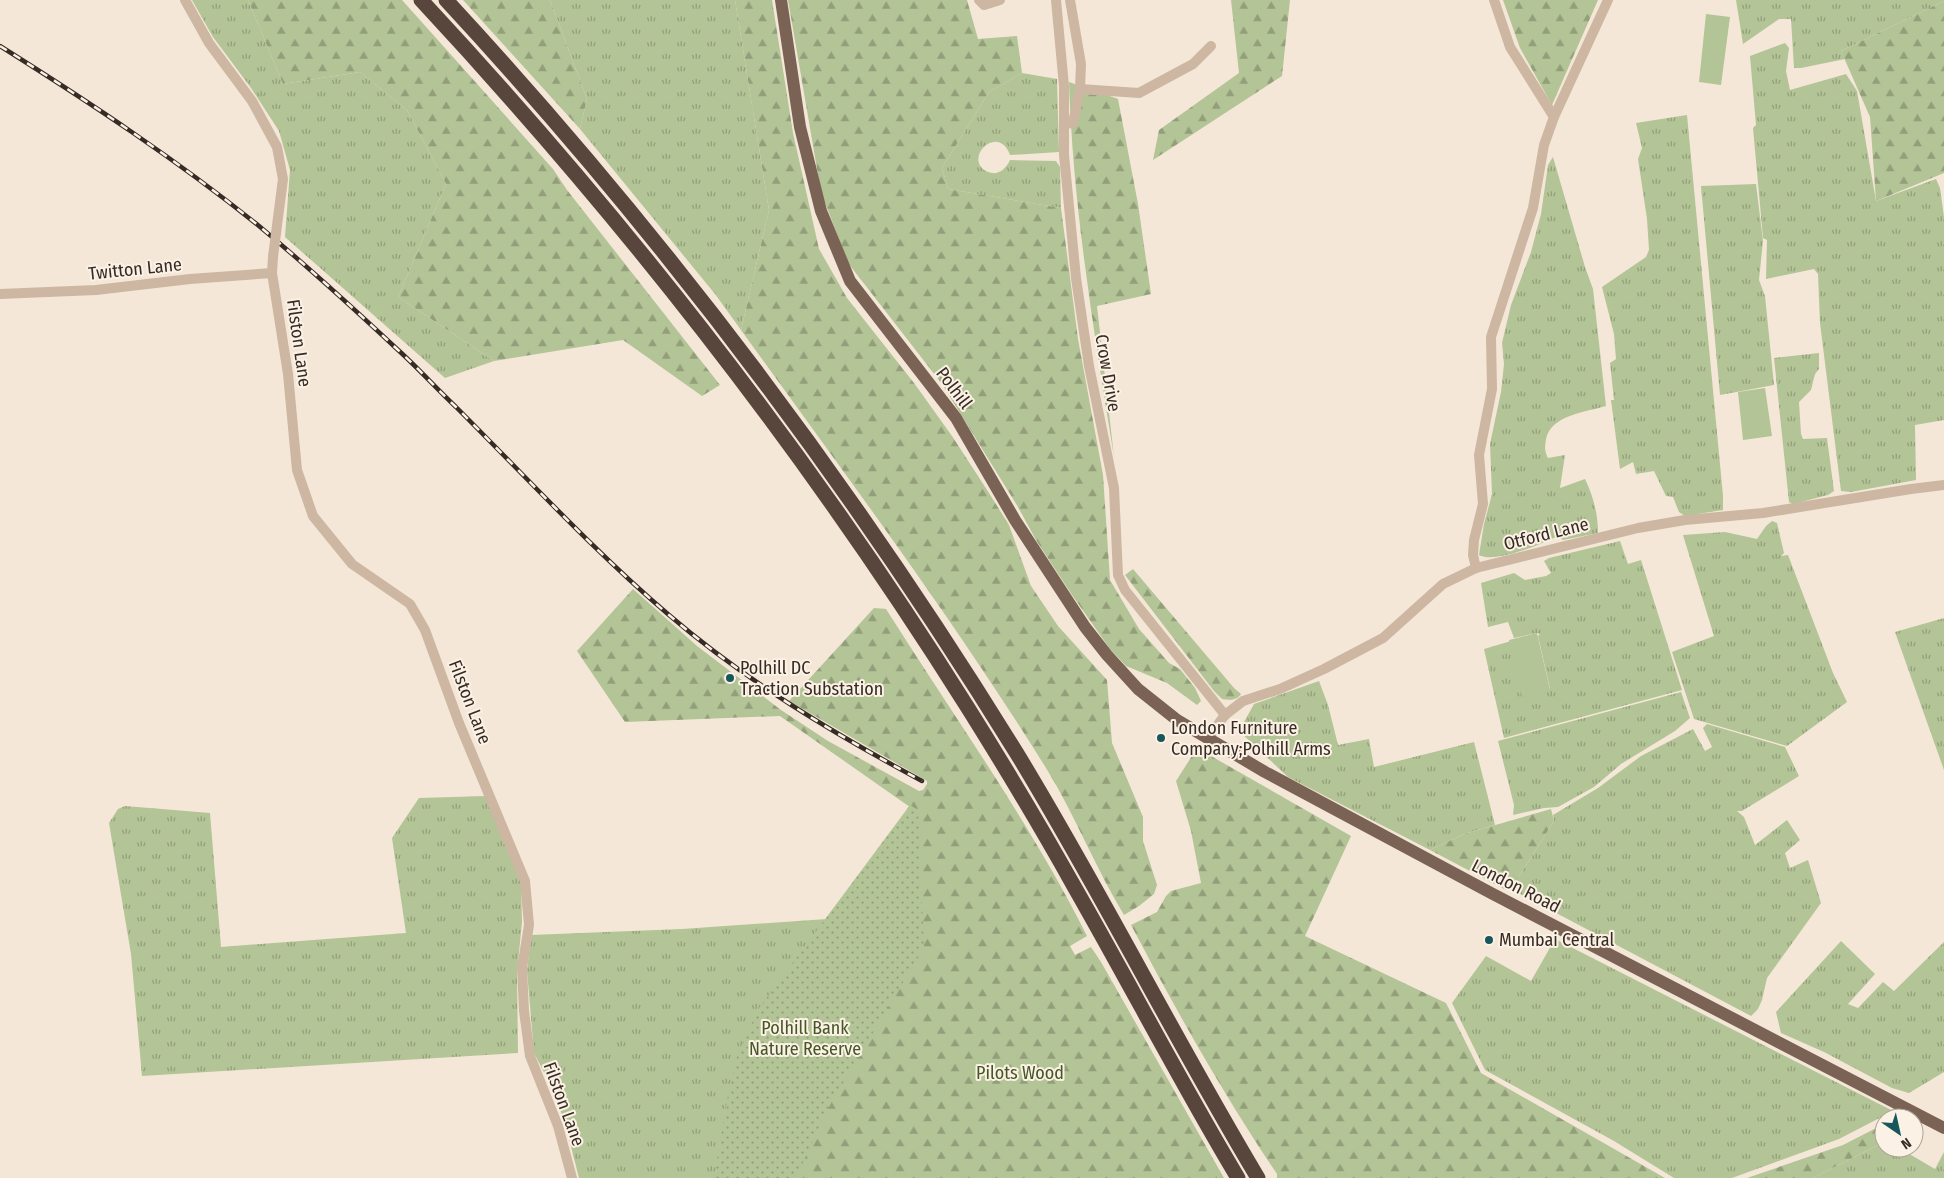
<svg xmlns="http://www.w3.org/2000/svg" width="1944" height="1178" font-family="'Fira Sans Condensed',sans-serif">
	<defs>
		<pattern id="grass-tufts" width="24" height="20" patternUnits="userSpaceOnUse" patternTransform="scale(1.25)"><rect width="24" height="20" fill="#b3c496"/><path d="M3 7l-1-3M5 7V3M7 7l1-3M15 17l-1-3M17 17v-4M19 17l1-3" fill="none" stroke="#929f7a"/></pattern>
		<pattern id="forest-firs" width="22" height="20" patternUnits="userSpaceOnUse" patternTransform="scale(1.25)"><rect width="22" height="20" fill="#b3c496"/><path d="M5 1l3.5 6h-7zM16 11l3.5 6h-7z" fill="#929f7a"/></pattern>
		<pattern id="park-dots" width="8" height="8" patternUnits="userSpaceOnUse" patternTransform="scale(1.25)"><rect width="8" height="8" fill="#b3c496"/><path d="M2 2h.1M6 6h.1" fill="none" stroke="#929f7a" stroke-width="1.8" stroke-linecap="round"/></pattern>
	</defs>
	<rect width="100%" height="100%" fill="#f4e7d7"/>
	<g fill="url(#grass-tufts)">
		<polygon points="192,0 248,0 283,84 360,72 407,110 446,184 398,297 494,361 445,378 285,237 290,170 279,131 251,88 213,37"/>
		<polygon points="550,0 735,0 769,210 741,330 715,294 580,129 587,99"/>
		<polygon points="1736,0 1944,0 1944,1 1841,51 1845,59 1801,68 1794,68 1791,19 1779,19 1743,44"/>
		<polygon points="1785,43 1789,48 1786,71 1790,90 1846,74 1857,91 1876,201 1936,179 1940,188 1944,217 1944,420 1915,425 1916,480 1851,492 1841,491 1820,323 1818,274 1814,269 1766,279 1767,240 1763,238 1753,128 1756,125 1750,56"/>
		<path d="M1022 73 1057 79 1059 152 1010 155C998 122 961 160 988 172 998 176 1006 169 1010 160L1056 161 1060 167 1061 208 948 189 942 168 989 92Z"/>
		<polygon points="1687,115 1723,496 1723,510 1685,516 1679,512 1673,497 1666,496 1654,471 1636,474 1633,462 1620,469 1611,400 1614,400 1610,363 1616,359 1614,334 1602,287 1646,257 1649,250 1647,219 1638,159 1642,148 1636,123"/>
		<path d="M1553 157 1585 267 1593 289 1606 406C1586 412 1551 415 1546 439 1545 447 1544 450 1548 458L1565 455 1560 488 1585 479C1593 496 1598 513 1598 533L1563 540 1558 536C1541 544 1496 564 1479 555L1484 524 1492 494 1490 444 1501 392 1504 364 1502 343 1511 305 1531 252 1541 214 1548 165Z"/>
		<polygon points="1756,184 1763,241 1759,280 1765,296 1774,385 1720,395 1701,186"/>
		<polygon points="1819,353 1819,369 1815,374 1811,390 1799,402 1801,434 1803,439 1827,438 1834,491 1828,495 1793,504 1789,502 1774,358"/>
		<polygon points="1772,521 1777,523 1784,553 1781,556 1788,555 1833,673 1847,702 1787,746 1694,719 1672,652 1714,636 1683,535 1725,532 1757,539 1766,526"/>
		<polygon points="1620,541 1628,564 1641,560 1682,690 1504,738 1484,649 1511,641 1550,689 1538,636 1540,634 1537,633 1514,638 1508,622 1488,627 1481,583 1514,573 1525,580 1546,576 1551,573 1544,561 1549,558"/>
		<polygon points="1944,618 1944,770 1895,632"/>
		<polygon points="1319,681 1328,705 1338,745 1369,739 1374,767 1474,742 1495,825 1464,834 1430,850 1288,777 1239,731 1254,704"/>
		<polygon points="1681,692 1690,718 1675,731 1621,764 1594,787 1558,807 1544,808 1513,815 1514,805 1498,741"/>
		<polygon points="1707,724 1785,747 1799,776 1742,811 1737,811 1744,817 1755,845 1787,820 1800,840 1785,853 1790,868 1808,860 1821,903 1767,978 1762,1000 1758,1009 1751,1016 1511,889 1554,821 1553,815 1598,788 1641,756 1693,729 1705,751 1712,747 1703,728"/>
		<polygon points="486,796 521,883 522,922 517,973 518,1053 142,1076 131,954 109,823 118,809 125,806 210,813 221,947 406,933 392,838 419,798"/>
		<polygon points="827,919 772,1178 579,1178 565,1123 550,1084 534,1053 527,971 531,935 682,929"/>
		<polygon points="1555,939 1893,1111 1839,1139 1732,1178 1674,1178 1614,1141 1485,1070 1452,1003 1486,956 1531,981"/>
		<polygon points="1841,941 1875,974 1848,1004 1858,1008 1883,982 1894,991 1944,942 1944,1072 1909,1093 1892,1088 1824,1052 1781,1033 1776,1012"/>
		<polygon points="1884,1142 1884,1148 1899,1148 1935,1169 1944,1152 1944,1178 1813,1178"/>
	</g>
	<g fill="url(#forest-firs)">
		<polygon points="248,0 402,0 553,169 567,190 720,385 702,396 623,340 494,361 398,297 446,184 407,110 360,72 283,84"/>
		<polygon points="463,0 550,0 587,99 580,129"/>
		<path d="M735 0H772L793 133 819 249 847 298 914 383 952 436 989 493 1009 525 1031 586 1058 626 1107 680 1112 743 1143 817V841L1157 885 1154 894 1139 906 1124 915C1095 867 1075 815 1046 768 952 617 845 474 741 330L769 210Z"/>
		<polygon points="788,0 967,0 978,39 1017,36 1022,73 989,92 942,168 948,189 1061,208 1078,339 1103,475 1110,580 1139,629 1169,663 1180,669 1195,688 1201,701 1197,705 1167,683 1126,666 1110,649 1072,595 1036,540 1018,507 942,384 848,263 821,192"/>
		<polygon points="1231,0 1290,0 1282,76 1153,160 1159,130 1239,73"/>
		<polygon points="1503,0 1598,0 1552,105 1520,48"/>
		<polygon points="1944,1 1944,173 1876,201 1870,117 1841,51"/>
		<path d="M1069 82 1118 99 1138 204 1151 294 1097 306 1114 457C1094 332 1073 208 1069 82Z"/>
		<path d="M1133 569 1234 688 1241 694C1237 701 1229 700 1222 699L1214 691 1125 575Z"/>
		<path d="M633 589 697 646 781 710 828 741 919 791 923 790 927 784V781L789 701 874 608 886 609C954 717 1030 822 1087 936L1070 946 1075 955 1091 947 1101 962 1224 1178H772L917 812 780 716 625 722 577 651Z"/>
		<path d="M1197 748 1351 836 1305 936 1446 1003 1481 1073 1665 1178H1277V1174C1223 1094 1176 1010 1131 925L1157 912 1166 896 1171 891 1201 883 1191 831 1176 781Z"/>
		<polygon points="1551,809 1554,821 1511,889 1506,890 1430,850 1464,834"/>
		<polygon points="1884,1124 1884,1142 1813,1178 1747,1178 1843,1145"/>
	</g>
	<polygon fill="url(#park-dots)" points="910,805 918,810 924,947 826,1112 796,1178 714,1178 728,1095 738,1053 759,1008"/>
	<g fill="#b3c496">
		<polygon points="1706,14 1730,17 1721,85 1699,82"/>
		<polygon points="1765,388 1772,436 1743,440 1738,392"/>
		<polygon points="1537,633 1550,690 1522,697 1509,640"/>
	</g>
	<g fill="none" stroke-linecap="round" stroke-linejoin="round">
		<g stroke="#cdb7a2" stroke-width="10">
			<polyline points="185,0 209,43 252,101 277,147 283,179 276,233"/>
			<polyline points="979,0 984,5 1000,0"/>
			<polyline points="1056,0 1064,86 1064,155 1076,278 1089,366 1114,488 1118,575 1125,590 1225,715"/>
			<polyline points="1494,0 1510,47 1554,117"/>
			<polyline points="1080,89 1139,93 1193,64 1211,46"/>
			<polyline points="1064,124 1073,123 1080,89 1081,64 1070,0"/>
			<polyline points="273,257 272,273 288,374 297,470 313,516 352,564 410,604 425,630 459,723 525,881 529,925 522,968 524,1011 530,1056 558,1126 572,1178"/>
			<polyline points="0,294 96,290 190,279 272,273"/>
			<polyline points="1476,568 1473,555 1474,540 1483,504 1479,455 1492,389 1491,337 1533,208 1544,145 1554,117 1608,0"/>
			<polyline points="1207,739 1225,715 1243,701 1280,689 1324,669 1383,638 1443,584 1476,568 1638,528 1685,520 1763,513 1911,489 1944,485"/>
		</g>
		<polyline stroke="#7a6255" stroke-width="12" points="781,0 800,127 821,211 850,281 956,418 1015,520 1085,627 1107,655 1138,689 1177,720 1265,772 1491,893 1944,1128"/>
		<g stroke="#58453b" stroke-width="15">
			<path d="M421 0C625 219 809 455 968 708 1005 767 1041 827 1075 888 1130 984 1181 1083 1238 1178"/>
			<path d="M446 0C660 231 850 483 1016 752 1101 891 1174 1038 1258 1178"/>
		</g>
		<defs>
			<path id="rail" d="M0 46C89 102 177 160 259 226 306 265 352 307 397 349 417 367 436 388 456 407 526 477 594 551 669 615 746 681 833 733 922 781"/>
		</defs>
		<use href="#rail" stroke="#362b25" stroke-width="4.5"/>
		<use href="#rail" stroke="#fbf1e4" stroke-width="2.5" stroke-dasharray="8" stroke-linecap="butt"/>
		<polyline stroke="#cdb7a2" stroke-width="10" points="273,257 276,233"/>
	</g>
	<g fill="#17565c" stroke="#fbf1e4" stroke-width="2">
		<circle cx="730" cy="678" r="5"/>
		<circle cx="1161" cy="738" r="5"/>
		<circle cx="1489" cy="940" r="5"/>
	</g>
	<g text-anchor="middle" stroke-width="4" stroke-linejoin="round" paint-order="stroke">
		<g font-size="18" fill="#362b25" stroke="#fbf1e4">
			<text transform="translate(135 269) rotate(-6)" y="6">Twitton Lane</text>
			<text transform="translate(299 343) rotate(82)" y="6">Filston Lane</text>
			<text transform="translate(1108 373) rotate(80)" y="6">Crow Drive</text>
			<text transform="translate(954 388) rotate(53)" y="6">Polhill</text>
			<text transform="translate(1546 534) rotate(-14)" y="6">Otford Lane</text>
			<text transform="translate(470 702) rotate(69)" y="6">Filston Lane</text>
			<text transform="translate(1516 886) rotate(27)" y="6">London Road</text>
			<text transform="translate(564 1104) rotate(70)" y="6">Filston Lane</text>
		</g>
		<g font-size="18" fill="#362b25" stroke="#fbf1e4" text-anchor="start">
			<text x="740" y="674">Polhill DC<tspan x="740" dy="21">Traction Substation</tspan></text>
			<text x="1171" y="734">London Furniture<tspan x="1171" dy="21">Company;Polhill Arms</tspan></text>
			<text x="1499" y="946">Mumbai Central</text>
		</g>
		<g font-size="18" fill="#445727" stroke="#fbf1e4">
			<text x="805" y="1034">Polhill Bank<tspan x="805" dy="21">Nature Reserve</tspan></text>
			<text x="1020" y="1079">Pilots Wood</text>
		</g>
	</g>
	<g transform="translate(1899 1133) rotate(146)"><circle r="24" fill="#fbf1e4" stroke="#aca298"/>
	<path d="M0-4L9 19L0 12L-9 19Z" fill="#17565c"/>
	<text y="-8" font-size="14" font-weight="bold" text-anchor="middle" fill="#362b25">N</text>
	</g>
</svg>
